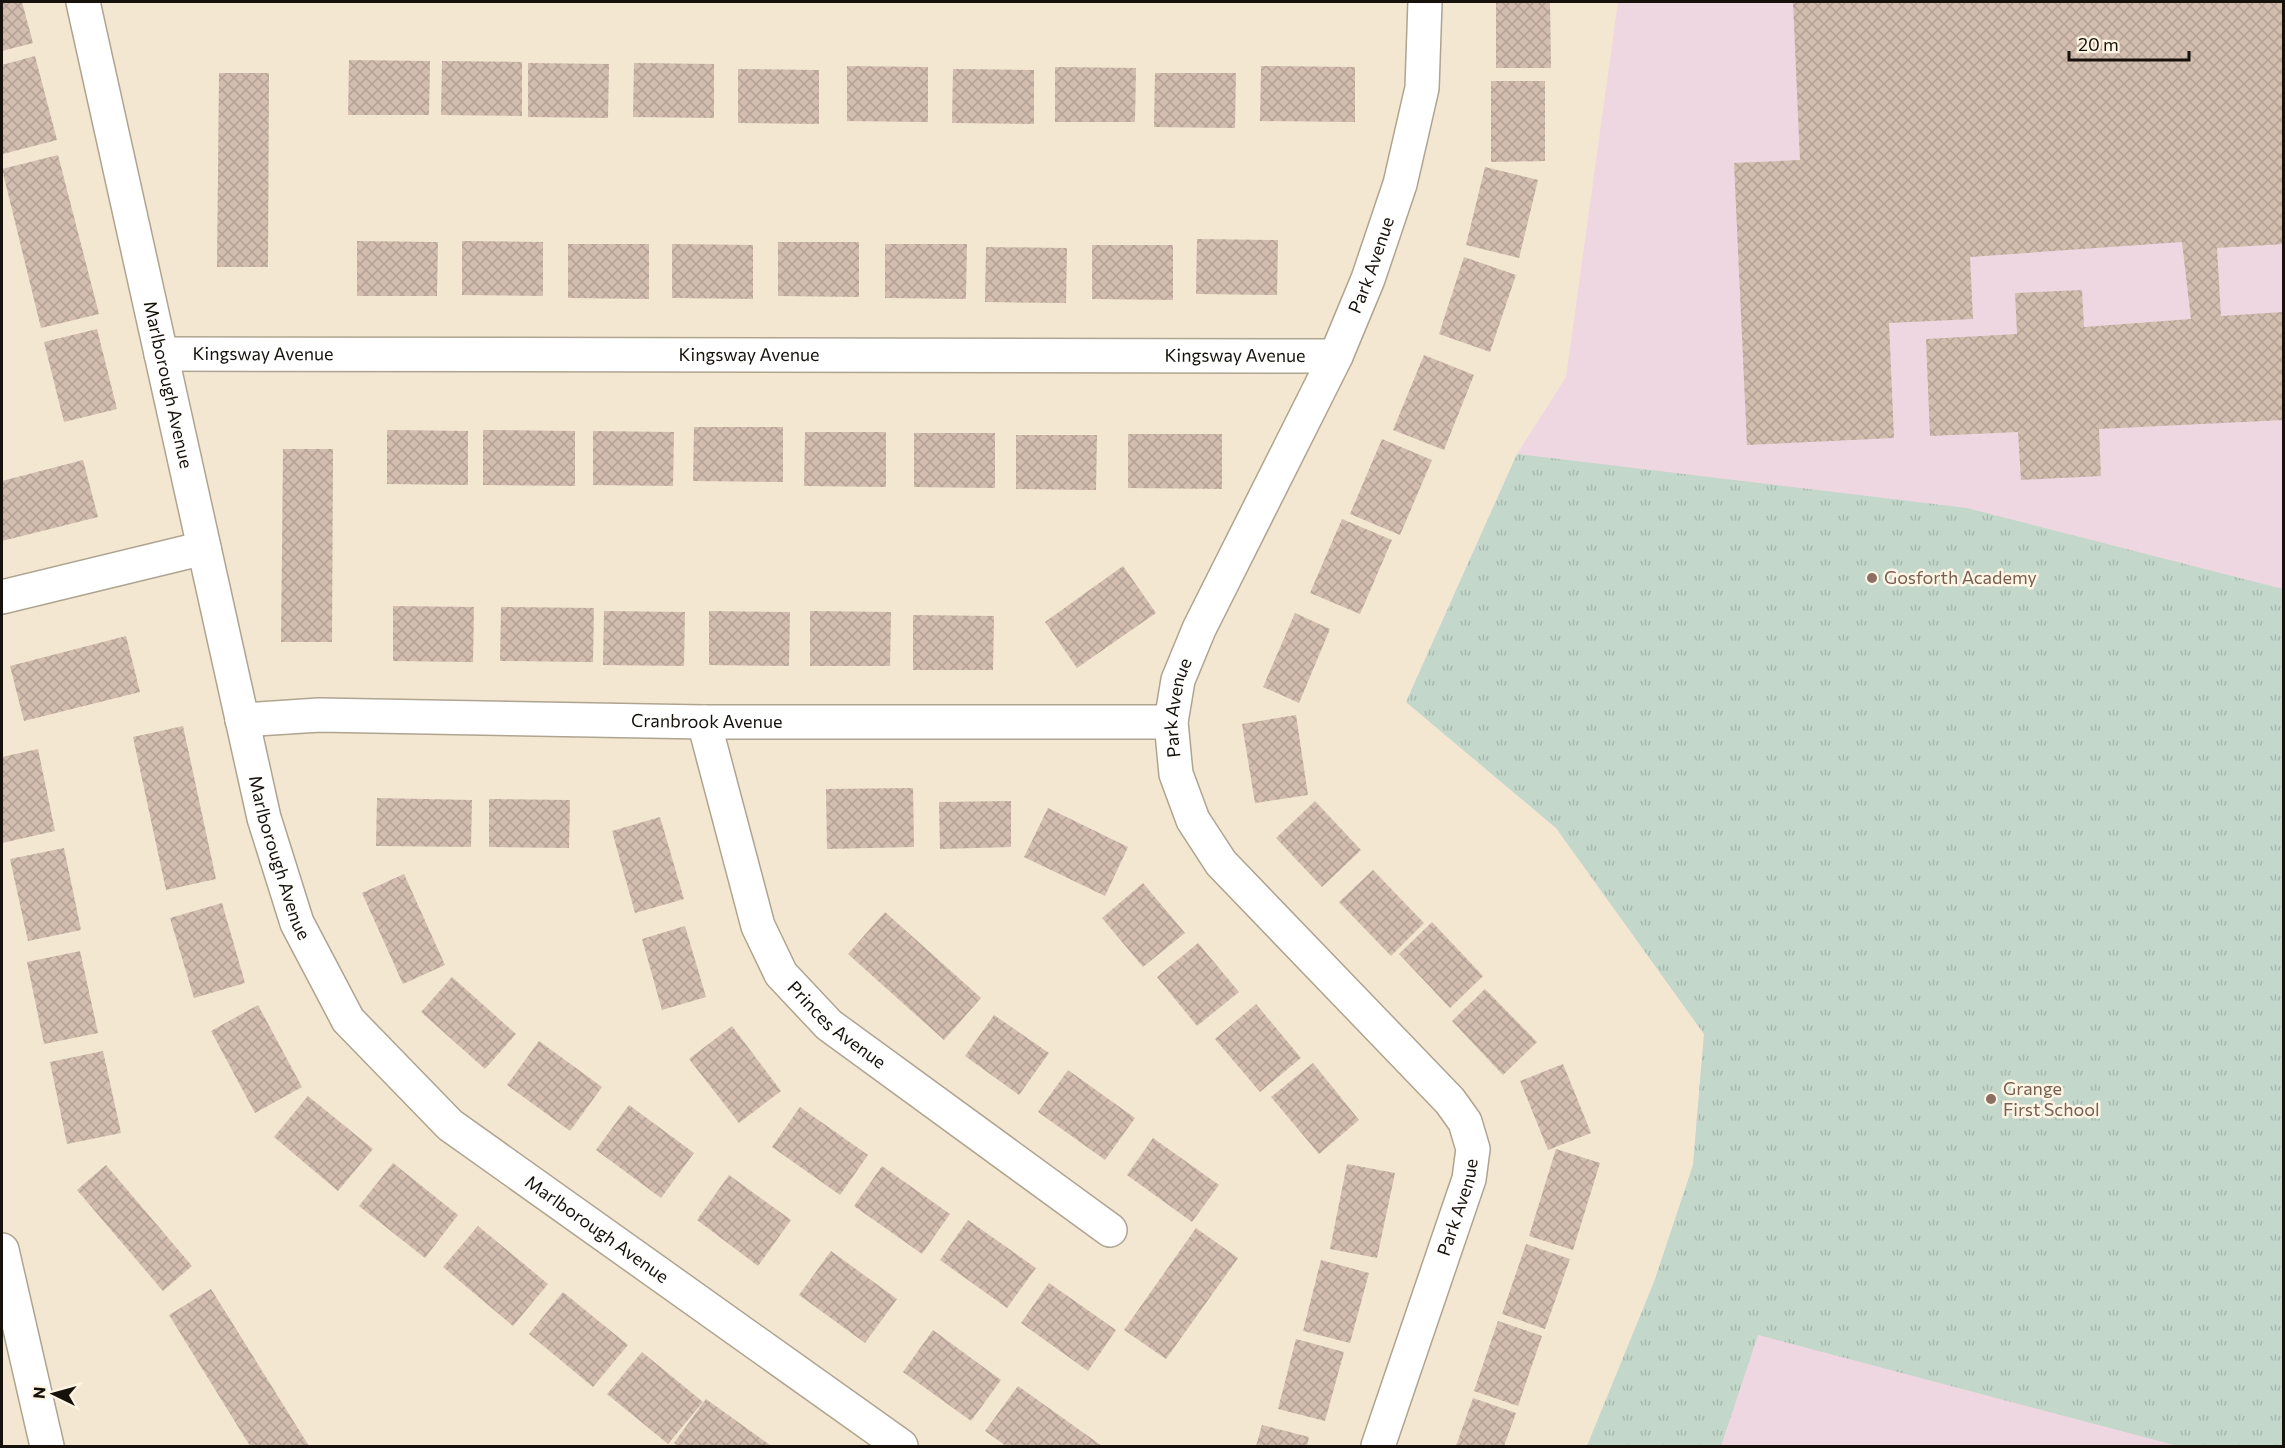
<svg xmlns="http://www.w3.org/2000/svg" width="2285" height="1448" font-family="Commissioner,sans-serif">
	<defs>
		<pattern id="park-tufts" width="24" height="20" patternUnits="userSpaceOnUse" patternTransform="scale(1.5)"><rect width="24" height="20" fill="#c3d7cb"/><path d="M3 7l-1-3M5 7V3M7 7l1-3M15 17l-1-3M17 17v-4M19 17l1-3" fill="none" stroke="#a7b8ad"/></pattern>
		<pattern id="building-cross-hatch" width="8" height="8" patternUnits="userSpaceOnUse" patternTransform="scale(1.5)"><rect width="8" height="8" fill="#d2bdaf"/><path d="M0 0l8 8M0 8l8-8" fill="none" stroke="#b4a195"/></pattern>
	</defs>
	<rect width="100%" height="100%" fill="#f3e7d2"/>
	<polygon fill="#efd7e1" points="1618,2 2283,2 2283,1446 1587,1446 1654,1282 1693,1165 1704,1034 1556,828 1406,702 1517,454 1566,377"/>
	<polygon fill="url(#park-tufts)" points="1517,454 1967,508 2283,589 2283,1446 2178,1446 1758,1335 1721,1446 1587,1446 1654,1282 1693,1165 1704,1034 1556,828 1406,702"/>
	<g fill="url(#building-cross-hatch)">
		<polygon points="2,2 22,2 33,43 2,51"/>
		<polygon points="1496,2 1550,2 1551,68 1496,68"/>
		<polygon points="1793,2 2284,2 2284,244 2217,248 2221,316 2284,312 2284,420 2099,429 2101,476 2021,480 2018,432 1930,436 1926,339 2017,334 2015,293 2082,290 2084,327 2191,319 2182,242 1970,257 1973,319 1889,323 1894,438 1747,445 1734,163 1800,160"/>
		<polygon points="35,56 57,140 3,154 2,65"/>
		<polygon points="349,60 430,61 429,115 348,115"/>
		<polygon points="442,61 522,62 522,116 441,115"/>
		<polygon points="528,63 609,64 608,118 528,117"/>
		<polygon points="634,63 714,64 714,118 633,117"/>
		<polygon points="847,66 928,67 928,122 847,121"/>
		<polygon points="1261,66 1355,67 1355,122 1260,121"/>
		<polygon points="1055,67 1136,68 1135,122 1055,122"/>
		<polygon points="738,69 819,70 819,124 738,123"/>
		<polygon points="953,69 1034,70 1034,124 952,123"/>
		<polygon points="219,73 269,73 268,267 217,267"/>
		<polygon points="1155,73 1236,73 1235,128 1154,127"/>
		<polygon points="1491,81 1545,81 1545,161 1491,162"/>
		<polygon points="58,155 99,314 41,328 2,169"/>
		<polygon points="1485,167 1538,180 1519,258 1466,245"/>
		<polygon points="1197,239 1278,240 1277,295 1196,294"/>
		<polygon points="357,241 438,242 437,296 357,296"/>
		<polygon points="462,241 543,242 543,296 462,295"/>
		<polygon points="778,242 859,242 859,297 778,296"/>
		<polygon points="568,244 649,244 649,299 568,298"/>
		<polygon points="672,244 753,245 753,299 672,298"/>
		<polygon points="885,244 967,244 966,299 885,298"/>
		<polygon points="1092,245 1173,245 1173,300 1092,299"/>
		<polygon points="986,247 1067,248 1066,303 985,302"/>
		<polygon points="1464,257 1516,275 1490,352 1439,334"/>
		<polygon points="97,329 117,409 64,422 44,342"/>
		<polygon points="1424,355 1474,375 1444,450 1393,430"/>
		<polygon points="694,427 783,427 783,482 693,481"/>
		<polygon points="387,430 468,431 468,485 387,484"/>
		<polygon points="483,430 575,431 575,486 483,485"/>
		<polygon points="593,431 674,432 673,486 593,485"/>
		<polygon points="805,432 886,432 886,487 804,486"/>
		<polygon points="914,433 995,433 995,488 914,487"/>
		<polygon points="1128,434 1222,434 1222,489 1128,488"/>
		<polygon points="1016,435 1097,435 1096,490 1016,489"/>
		<polygon points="1382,439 1432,460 1400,535 1350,514"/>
		<polygon points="283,449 333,449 332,642 281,642"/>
		<polygon points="83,460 98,517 2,541 2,481"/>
		<polygon points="1342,519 1392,540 1360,614 1310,593"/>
		<polygon points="1123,566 1156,613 1077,668 1045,622"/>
		<polygon points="393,606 474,607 473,662 393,661"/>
		<polygon points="501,607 594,608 593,662 500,661"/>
		<polygon points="604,611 685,612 684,666 603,665"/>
		<polygon points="709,611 790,612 789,666 709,665"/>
		<polygon points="810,611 891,612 890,666 810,666"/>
		<polygon points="1295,613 1330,629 1299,703 1263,687"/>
		<polygon points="913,615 994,616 993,670 913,670"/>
		<polygon points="126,636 140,692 24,721 10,666"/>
		<polygon points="1296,715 1308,795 1255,803 1242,724"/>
		<polygon points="183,726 216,879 166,890 133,737"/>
		<polygon points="38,749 55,831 2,843 2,757"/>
		<polygon points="913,788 914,847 827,849 826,789"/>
		<polygon points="377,798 472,800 471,847 376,846"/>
		<polygon points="489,799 570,800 569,848 489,847"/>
		<polygon points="1011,801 1011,847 940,849 939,802"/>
		<polygon points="1315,801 1361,850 1322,887 1276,838"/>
		<polygon points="1048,808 1128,847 1105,896 1024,857"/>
		<polygon points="660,817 684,899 635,913 612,831"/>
		<polygon points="64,848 81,930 28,941 10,859"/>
		<polygon points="1373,870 1424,923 1391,956 1339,902"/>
		<polygon points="404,874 445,965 403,984 362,893"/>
		<polygon points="1143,883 1185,933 1143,967 1102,918"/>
		<polygon points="222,903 245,983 194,998 170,918"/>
		<polygon points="885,912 981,998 944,1040 848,954"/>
		<polygon points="1432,922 1483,976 1450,1008 1399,954"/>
		<polygon points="685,926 706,997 662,1010 642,939"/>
		<polygon points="1198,943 1239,992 1197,1026 1157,977"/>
		<polygon points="80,951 98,1033 44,1044 27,962"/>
		<polygon points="452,977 516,1034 485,1069 421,1012"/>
		<polygon points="1485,989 1537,1042 1503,1075 1452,1021"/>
		<polygon points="1256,1004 1301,1058 1260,1092 1215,1039"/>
		<polygon points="258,1005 302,1087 255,1113 211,1031"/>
		<polygon points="994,1015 1049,1053 1019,1095 965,1056"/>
		<polygon points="732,1026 781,1091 739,1123 689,1059"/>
		<polygon points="539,1041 602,1087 570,1131 507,1085"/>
		<polygon points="103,1051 121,1133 67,1144 50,1062"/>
		<polygon points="1313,1063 1359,1120 1319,1154 1271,1097"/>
		<polygon points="1563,1064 1591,1133 1548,1150 1520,1081"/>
		<polygon points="1068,1070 1135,1118 1105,1160 1038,1112"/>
		<polygon points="308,1096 373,1149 338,1191 274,1137"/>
		<polygon points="629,1105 694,1153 661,1198 596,1150"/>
		<polygon points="800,1107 868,1155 840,1195 772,1147"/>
		<polygon points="1153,1138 1219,1185 1192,1222 1127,1175"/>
		<polygon points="1556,1149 1600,1163 1573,1250 1529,1236"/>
		<polygon points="393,1163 458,1215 425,1258 359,1206"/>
		<polygon points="1347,1164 1395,1173 1377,1258 1330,1249"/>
		<polygon points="106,1165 192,1266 163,1291 77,1190"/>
		<polygon points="882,1166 950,1214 922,1254 854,1206"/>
		<polygon points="729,1175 791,1220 758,1266 697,1220"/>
		<polygon points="968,1220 1036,1268 1007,1308 940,1260"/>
		<polygon points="478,1226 548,1284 513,1326 443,1267"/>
		<polygon points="1196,1228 1238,1258 1166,1359 1124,1330"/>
		<polygon points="1526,1244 1570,1259 1545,1329 1502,1314"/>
		<polygon points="831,1251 897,1299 865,1343 799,1295"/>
		<polygon points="1321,1260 1369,1273 1350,1343 1303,1331"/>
		<polygon points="1049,1283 1116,1330 1088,1371 1021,1323"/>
		<polygon points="211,1289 309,1446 250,1446 169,1315"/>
		<polygon points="563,1292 628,1345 593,1387 529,1334"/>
		<polygon points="1498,1321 1542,1336 1518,1406 1474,1391"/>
		<polygon points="933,1330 1001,1380 971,1421 903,1372"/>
		<polygon points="1296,1339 1344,1352 1325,1421 1278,1409"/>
		<polygon points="642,1352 703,1402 668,1444 607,1394"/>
		<polygon points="1018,1386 1102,1446 1006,1446 985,1431"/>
		<polygon points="1473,1398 1516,1413 1504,1446 1456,1446"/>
		<polygon points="706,1399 770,1445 768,1446 679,1446 674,1443"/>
		<polygon points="1262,1425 1309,1437 1307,1446 1256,1446"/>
	</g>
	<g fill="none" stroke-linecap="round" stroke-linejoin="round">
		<defs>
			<g id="street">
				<path id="s1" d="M83 2 264 818 297 923 348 1020 450 1125 901 1446"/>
				<path id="s2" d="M161 354 1336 356"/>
				<polyline points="2,597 204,548"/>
				<path id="s3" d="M242 720 319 715 704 722H1171"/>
				<path id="s4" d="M704 722 758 926 781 974 829 1025 1110 1230"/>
				<path id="s5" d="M1378 1446 1469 1179 1473 1149 1465 1122 1450 1101 1221 863 1193 820 1176 774 1171 722 1178 680 1199 629 1336 356 1368 279 1400 184 1422 88 1425 2"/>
			</g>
			<polyline id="secondary" points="2,1250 47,1446"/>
		</defs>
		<use href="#street" stroke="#afa490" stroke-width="36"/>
		<use href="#secondary" stroke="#afa490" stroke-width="36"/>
		<use href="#street" stroke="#fff" stroke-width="33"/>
		<use href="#secondary" stroke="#fff" stroke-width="33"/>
	</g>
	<g fill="#8d6e63" stroke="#fef5e4" stroke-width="2">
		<circle cx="1872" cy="578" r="6"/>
		<circle cx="1991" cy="1099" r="6"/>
	</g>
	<g text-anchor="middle" stroke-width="5" stroke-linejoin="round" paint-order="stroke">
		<g font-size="18" fill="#16120b" stroke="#fef5e4">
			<text dy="6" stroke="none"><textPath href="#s5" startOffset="1350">Park Avenue</textPath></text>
			<text dy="6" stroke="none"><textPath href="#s2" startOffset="102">Kingsway Avenue</textPath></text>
			<text dy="6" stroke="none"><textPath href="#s2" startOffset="588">Kingsway Avenue</textPath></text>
			<text dy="6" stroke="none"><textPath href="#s2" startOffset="1074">Kingsway Avenue</textPath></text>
			<text dy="6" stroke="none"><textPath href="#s1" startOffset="392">Marlborough Avenue</textPath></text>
			<text dy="6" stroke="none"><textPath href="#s5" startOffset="864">Park Avenue</textPath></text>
			<text dy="6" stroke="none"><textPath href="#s3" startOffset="465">Cranbrook Avenue</textPath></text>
			<text dy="6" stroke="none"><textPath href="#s1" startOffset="878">Marlborough Avenue</textPath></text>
			<text dy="6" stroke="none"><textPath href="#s4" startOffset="340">Princes Avenue</textPath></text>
			<text dy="6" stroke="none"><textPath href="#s5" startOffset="252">Park Avenue</textPath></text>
			<text dy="6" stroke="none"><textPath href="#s1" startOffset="1382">Marlborough Avenue</textPath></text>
		</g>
		<g font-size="18" fill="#785e54" stroke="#fef5e4" text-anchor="start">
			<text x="1884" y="584">Gosforth Academy</text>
			<text x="2003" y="1095">Grange<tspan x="2003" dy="21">First School</tspan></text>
		</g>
	</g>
	<rect width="2285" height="1448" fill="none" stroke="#16120b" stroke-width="6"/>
	<g transform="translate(54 1394) rotate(275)" stroke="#fef5e4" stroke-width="4.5" paint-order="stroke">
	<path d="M0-4.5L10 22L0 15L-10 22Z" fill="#16120b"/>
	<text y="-9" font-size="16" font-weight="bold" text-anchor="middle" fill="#16120b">N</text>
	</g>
	<path d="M2069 51v9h120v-9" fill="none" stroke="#16120b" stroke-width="3"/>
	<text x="2078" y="51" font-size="18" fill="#16120b" stroke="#fef5e4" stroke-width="4.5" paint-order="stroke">20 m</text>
</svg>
